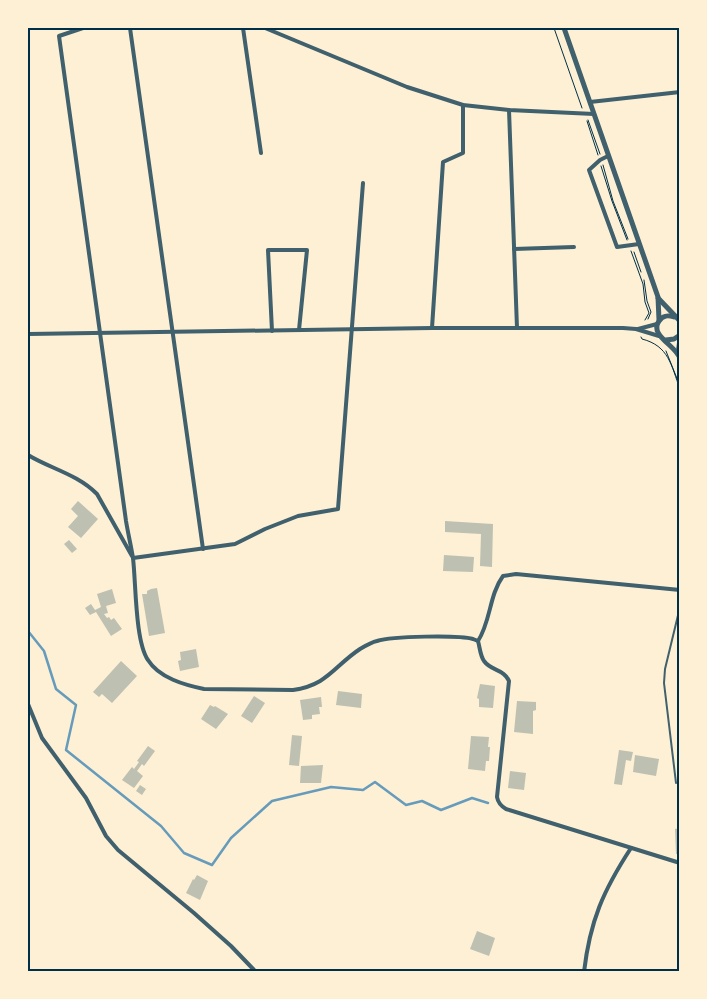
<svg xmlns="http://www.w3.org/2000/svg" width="707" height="999" font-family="Roboto,sans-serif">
	<rect width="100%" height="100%" fill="#fdf0d5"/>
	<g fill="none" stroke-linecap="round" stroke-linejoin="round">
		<polyline stroke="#669bbc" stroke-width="2.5" points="28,631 44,651 56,689 76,705 66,750 161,826 184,853 212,865 231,838 272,801 331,787 363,790 375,782 406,805 422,801 441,810 472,798 488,803"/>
	</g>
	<g fill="#bec0b2">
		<polygon points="78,501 98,519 81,538 68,527 78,516 71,509"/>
		<polygon points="445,521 493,524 492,567 480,566 481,534 445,532"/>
		<polygon points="69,540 77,549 72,553 64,544"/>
		<polygon points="444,555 474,557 473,572 443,571"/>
		<polygon points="157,588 165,633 149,636 142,594 147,594 147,591 151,589"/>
		<polygon points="112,589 116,603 106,606 108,613 104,614 107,618 109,617 111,620 114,618 122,629 111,636 96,612 90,615 85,608 91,604 95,610 101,607 97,594"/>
		<polygon points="196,649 199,667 180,671 178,661 181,660 180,652"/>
		<polygon points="121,661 137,676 112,703 102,694 99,697 93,692"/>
		<polygon points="480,684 495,686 493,708 479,707 479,699 477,698"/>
		<polygon points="338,691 362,694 361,708 336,705"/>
		<polygon points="254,696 265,703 252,723 241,716"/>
		<polygon points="321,697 322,707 319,707 320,714 312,715 312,719 303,720 300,700"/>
		<polygon points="517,701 536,702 536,710 533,711 533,734 514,732"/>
		<polygon points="210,705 214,707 215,706 228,714 216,729 201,719"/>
		<polygon points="292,735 302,736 299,766 289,765"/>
		<polygon points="471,736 489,737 488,747 490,747 489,761 486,761 485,771 468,769"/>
		<polygon points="148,746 155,751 144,766 142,764 137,771 143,776 134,788 122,780 132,767 134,769 139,762 137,761"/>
		<polygon points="619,750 633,752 631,761 626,760 622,785 614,784"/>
		<polygon points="635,755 659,759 656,776 633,772"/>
		<polygon points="323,765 321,783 300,783 301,766"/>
		<polygon points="510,771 526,773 524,790 508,788"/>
		<polygon points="140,785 146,789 142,795 136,791"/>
		<polygon points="680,828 680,854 676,854 675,829"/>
		<polygon points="197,875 208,881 200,900 186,893 193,879 194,880"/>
		<polygon points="477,931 495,938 489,956 470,949"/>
	</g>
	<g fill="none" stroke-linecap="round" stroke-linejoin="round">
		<g stroke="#003049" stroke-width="1">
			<polyline points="554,28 582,108"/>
			<polyline points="588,120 600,154"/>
			<polyline points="587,121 598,155"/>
			<polyline points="603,165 613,201 628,239"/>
			<polyline points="601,166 612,201 627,240"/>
			<polyline points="631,251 643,284 645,302 649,313 645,320"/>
			<polyline points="634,252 641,272"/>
			<polyline points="644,280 647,301 651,312 648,319"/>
			<path d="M641 337 642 339C669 346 671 365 680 389"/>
			<polyline points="666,351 680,386"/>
		</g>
		<polyline stroke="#3f606c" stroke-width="2" points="676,783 664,683 665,669 680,607"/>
		<g stroke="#3f606c" stroke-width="4">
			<path d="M83 28 59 36 126 521C128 533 131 546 133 558 136 583 135 641 148 660 159 678 185 685 204 689L293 690C328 685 334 666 360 649 365 646 372 642 377 641 392 636 459 635 473 639L478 641C480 648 480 655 484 661 491 671 504 669 509 681L497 797C498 803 501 806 506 809L680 863"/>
			<polyline points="130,28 203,549"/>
			<polyline points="243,28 261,153"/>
			<polyline points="265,28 407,87 463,105 509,110 594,114"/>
			<polyline points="590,102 680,92"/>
			<polyline points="509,110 517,328"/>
			<polyline points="608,156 600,160 589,170 617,247 639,244"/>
			<polyline points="514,249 574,247"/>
			<polyline points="432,328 443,162 463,153 463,105"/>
			<polyline points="638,329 657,324"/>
			<polyline points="272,331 268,250 307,250 299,330"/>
			<polyline points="28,334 432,328 623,328 636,329 659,336"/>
			<path d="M28 455C51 469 77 474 97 494L132 556"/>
			<polyline points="133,558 235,544 265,529 298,516 338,509 363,183"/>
			<path d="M478 641C491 621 489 595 503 576L516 574 680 590"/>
			<polyline points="28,704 42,738 86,798 106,836 118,850 194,913 231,946 256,972"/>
			<path d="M584 972C590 921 603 891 631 848"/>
		</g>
		<g stroke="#3f606c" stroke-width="5">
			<polyline points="564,28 658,297 659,320"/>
			<polyline points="658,298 680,321"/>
			<path d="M674 317C668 315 663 315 659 321 649 335 675 345 680 358"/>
			<polyline points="666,340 674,339 680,335"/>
			<polyline points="678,354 680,339"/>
		</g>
	</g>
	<rect width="707" height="999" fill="none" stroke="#fdf0d5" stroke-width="58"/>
	<rect x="29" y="29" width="649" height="941" fill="none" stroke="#003049" stroke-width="2"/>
</svg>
